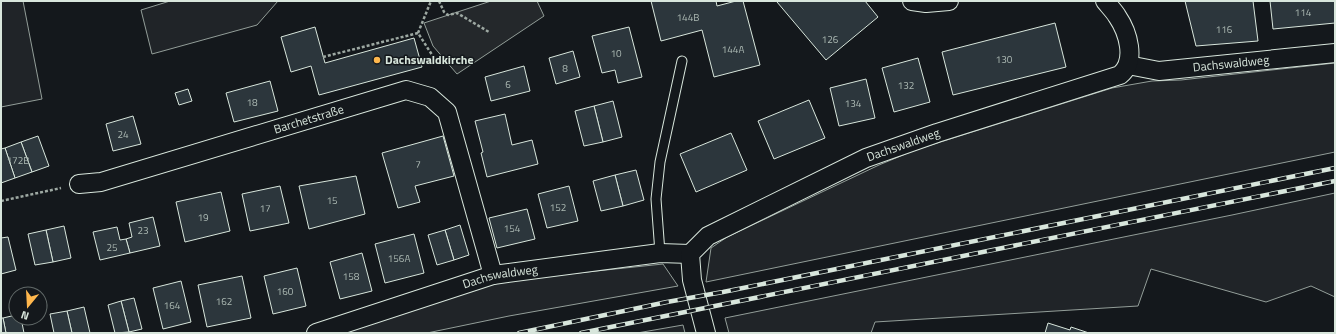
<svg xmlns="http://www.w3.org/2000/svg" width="1336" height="334" font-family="'Titillium Web',sans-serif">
	<rect width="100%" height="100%" fill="#14181c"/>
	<g fill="#202428" stroke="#939e99">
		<polygon points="1,1 23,1 42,99 1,107"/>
		<polygon points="170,1 278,1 257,25 152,54 141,10"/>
		<polygon points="1335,63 1335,152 706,282 711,248 727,237 879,165 915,150 1112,88 1152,81 1181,80"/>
		<polygon points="1335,193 1335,297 1311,286 1266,302 1151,269 1138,306 875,322 871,333 729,333 725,318 1232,215"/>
		<polygon points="663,264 678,286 509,316 427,333 327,333 492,282"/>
		<polygon points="683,325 685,333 637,333"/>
	</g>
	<polygon fill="#24282b" stroke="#939e99" points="491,1 537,1 544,16 457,74 433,46 424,23"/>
	<g fill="#2c363c" stroke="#d8e6dc">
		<polygon points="651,1 716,1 717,6 736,1 743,1 760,65 714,77 702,30 661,41"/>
		<polygon points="778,1 865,1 878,17 826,60 777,2"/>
		<polygon points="1185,1 1253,1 1258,41 1196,46"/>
		<polygon points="1270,1 1335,1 1335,23 1273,29"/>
		<polygon points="1055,23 1066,67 953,95 942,52"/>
		<polygon points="315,27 325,63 414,38 422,67 319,95 311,66 291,72 281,37"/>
		<polygon points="629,27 642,77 618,83 615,70 602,73 592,36"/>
		<polygon points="573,51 580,77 556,84 549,58"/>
		<polygon points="918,58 930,102 894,112 882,68"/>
		<polygon points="524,66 530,91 491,101 485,77"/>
		<polygon points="866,79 875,118 839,126 830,88"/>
		<polygon points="270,81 278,111 234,122 226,93"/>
		<polygon points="188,89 192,101 179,105 175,93"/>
		<polygon points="809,100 825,138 774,159 758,121"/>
		<polygon points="613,101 622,137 603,142 594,106"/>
		<polygon points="594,106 603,142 584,146 575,111"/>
		<polygon points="505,114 512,145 532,140 538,164 487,177 481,153 483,152 475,121"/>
		<polygon points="133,116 141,144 113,151 106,124"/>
		<polygon points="731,133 747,170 696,192 680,154"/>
		<polygon points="38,136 49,166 32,172 21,142"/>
		<polygon points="443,136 454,176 415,186 420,202 398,208 382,153"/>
		<polygon points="21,142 32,172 15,178 5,148"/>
		<polygon points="5,148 15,178 1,183 1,149"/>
		<polygon points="636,170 644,200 623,206 615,175"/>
		<polygon points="615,175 623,206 601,211 593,181"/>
		<polygon points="356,176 365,214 309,229 299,186"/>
		<polygon points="280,186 289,223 250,231 242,194"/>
		<polygon points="569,186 578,221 547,228 538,194"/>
		<polygon points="221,192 230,231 185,242 176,202"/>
		<polygon points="527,209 535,239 497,248 489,218"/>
		<polygon points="153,217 160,246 130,253 126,239 132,237 129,223"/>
		<polygon points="460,225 469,255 454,260 445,230"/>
		<polygon points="64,226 71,258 53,262 46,230"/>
		<polygon points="117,227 120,240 126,239 130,253 100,260 93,232"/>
		<polygon points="46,230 53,262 35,265 28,234"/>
		<polygon points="445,230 454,260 437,265 428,235"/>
		<polygon points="414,234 424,273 385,283 375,244"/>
		<polygon points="8,237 16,270 1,274 1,238"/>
		<polygon points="362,253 372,291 340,299 330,262"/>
		<polygon points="297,268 306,306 273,314 264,276"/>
		<polygon points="242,276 251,318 207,327 198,285"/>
		<polygon points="181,281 191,322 163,329 153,288"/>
		<polygon points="134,298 142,329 129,332 121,301"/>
		<polygon points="121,301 129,332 115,333 108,305"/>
		<polygon points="84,307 90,333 72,333 67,311"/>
		<polygon points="67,311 72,333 54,333 50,314"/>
		<polygon points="16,315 16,318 21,318 24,333 6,333 3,318"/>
		<polygon points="1,318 3,318 6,333 1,333"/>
		<polygon points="1048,323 1070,330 1071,327 1089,333 1045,333"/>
	</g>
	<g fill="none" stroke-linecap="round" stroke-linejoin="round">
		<defs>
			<polyline id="service" points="660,253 656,199 660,162 682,61"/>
			<g id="minor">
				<polyline points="912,1 926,3 949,1"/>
				<path id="s1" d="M1128 65 1159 71 1335 53"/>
				<path id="s2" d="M79 184 101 182 406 90 430 97 447 112 493 275"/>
				<path id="s3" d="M316 333 493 275 660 253 690 254"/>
				<path id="s4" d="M706 333 692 280 690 254 708 236 866 158 937 133 1120 75C1137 61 1128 32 1117 16 1114 11 1109 6 1105 1"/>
			</g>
		</defs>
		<use href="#service" stroke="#d8e6dc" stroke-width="11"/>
		<use href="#minor" stroke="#d8e6dc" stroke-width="20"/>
		<g stroke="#9da8a2" stroke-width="2.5" stroke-dasharray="3 2" stroke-linecap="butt">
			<polyline points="439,1 444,12 448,15 457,13 489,32"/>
			<polyline points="418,33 431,1"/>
			<polyline points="323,57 418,33 436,61"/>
			<polyline points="1,201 61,188"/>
		</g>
		<use href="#service" stroke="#14181c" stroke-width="9"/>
		<use href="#minor" stroke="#14181c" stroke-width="18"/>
		<defs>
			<g id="rail">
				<polyline points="519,333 667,302 723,292 1335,168"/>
				<polyline points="581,333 1335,181"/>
			</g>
		</defs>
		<use href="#rail" stroke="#d8e6dc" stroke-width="4.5"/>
		<use href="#rail" stroke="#14181c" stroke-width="3" stroke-dasharray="9" stroke-linecap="butt"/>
	</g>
	<circle fill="#ffb74d" stroke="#14181c" stroke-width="1.5" cx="377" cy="60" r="4"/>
	<g text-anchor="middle" stroke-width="3" stroke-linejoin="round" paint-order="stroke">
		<g font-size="10" fill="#adbab4">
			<text x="1303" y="16">114</text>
			<text x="688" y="21">144B</text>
			<text x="1224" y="33">116</text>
			<text x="830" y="43">126</text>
			<text x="733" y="53">144A</text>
			<text x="616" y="57">10</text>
			<text x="1004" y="63">130</text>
			<text x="565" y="72">8</text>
			<text x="508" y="88">6</text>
			<text x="906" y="89">132</text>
			<text x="252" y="106">18</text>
			<text x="853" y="107">134</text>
			<text x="123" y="138">24</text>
			<text x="18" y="164">172B</text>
			<text x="418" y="168">7</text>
			<text x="332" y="204">15</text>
			<text x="558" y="211">152</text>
			<text x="265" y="212">17</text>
			<text x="203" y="221">19</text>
			<text x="512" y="232">154</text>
			<text x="143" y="234">23</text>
			<text x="112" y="251">25</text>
			<text x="399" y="262">156A</text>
			<text x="351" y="280">158</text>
			<text x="285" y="295">160</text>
			<text x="224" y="305">162</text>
			<text x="172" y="309">164</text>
		</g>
		<g font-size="12" font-weight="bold" fill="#d8e6dc" stroke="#14181c" text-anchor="start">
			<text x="385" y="64">Dachswaldkirche</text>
		</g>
		<g font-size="12" fill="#d8e6dc" stroke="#14181c">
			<text dy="4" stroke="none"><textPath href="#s1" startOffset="104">Dachswaldweg</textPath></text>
			<text dy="4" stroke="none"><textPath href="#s2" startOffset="239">Barchetstraße</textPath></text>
			<text dy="4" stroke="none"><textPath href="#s4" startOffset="322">Dachswaldweg</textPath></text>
			<text dy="4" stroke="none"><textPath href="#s3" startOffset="193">Dachswaldweg</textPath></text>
		</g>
	</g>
	<rect width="1336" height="334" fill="none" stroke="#d8e6dc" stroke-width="4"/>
	<g transform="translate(28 306) rotate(198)"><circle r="19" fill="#14181c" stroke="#626a69"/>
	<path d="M0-3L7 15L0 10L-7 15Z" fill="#ffb74d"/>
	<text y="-6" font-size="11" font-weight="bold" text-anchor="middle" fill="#d8e6dc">N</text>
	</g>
</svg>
